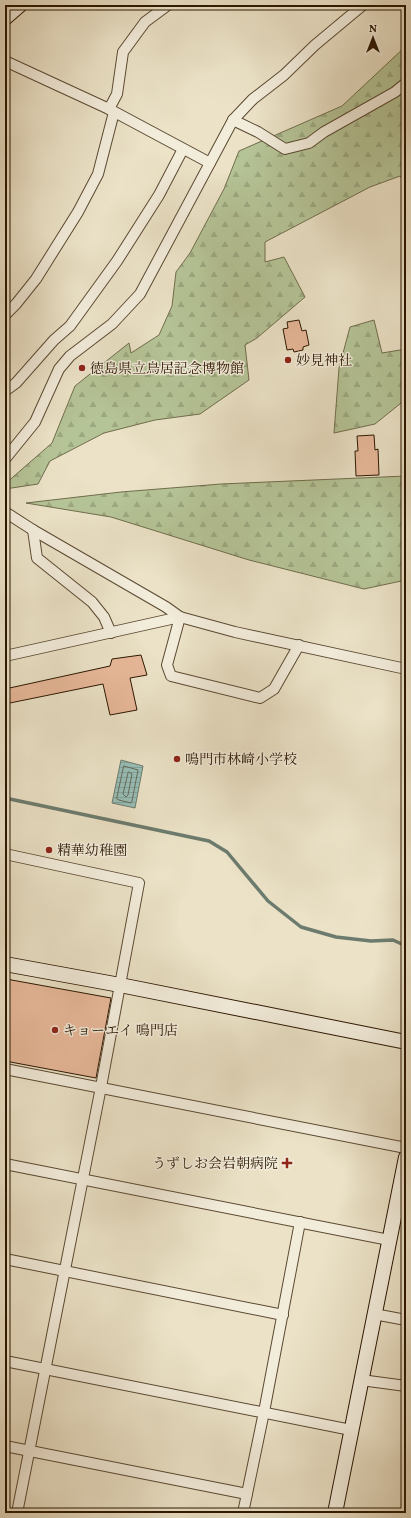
<svg xmlns="http://www.w3.org/2000/svg" width="411" height="1518" font-family="Vollkorn,'Noto Serif JP',serif">
	<defs>
		<pattern id="forest-firs" width="22" height="20" patternUnits="userSpaceOnUse"><rect width="22" height="20" fill="#b5c497"/><path d="M5 1l3.5 6h-7zM16 11l3.5 6h-7z" fill="#9ca880"/></pattern>
		<pattern id="water-rules" width="6" height="5" patternUnits="userSpaceOnUse"><rect width="6" height="5" fill="#98beb6"/><path d="M0 2.5h6" fill="none" stroke="#83a39b"/></pattern>
	</defs>
	<rect width="100%" height="100%" fill="#ebe2c7"/>
	<filter id="stains"><feTurbulence type="fractalNoise" baseFrequency=".005" numOctaves="4"/><feColorMatrix values="0 0 0 0 .2 0 0 0 0 .09 0 0 0 0 .02 0 0 0 .5 -.17"/></filter>
	<radialGradient id="worn" r=".72"><stop offset=".6" stop-color="#630" stop-opacity="0"/><stop offset="1" stop-color="#630" stop-opacity=".3"/></radialGradient>
	<g fill="url(#forest-firs)" stroke="#706d4c">
		<polygon points="406,46 406,183 400,176 370,187 265,242 265,262 284,257 305,297 257,338 245,345 249,380 200,414 155,420 104,433 50,461 38,484 5,489 5,484 52,443 75,386 129,343 131,353 159,335 172,306 176,272 190,253 224,189 239,151 342,106"/>
		<polygon points="374,320 382,353 406,349 406,399 375,424 334,433 339,368 350,327"/>
		<polygon points="406,476 406,580 364,589 249,560 111,517 26,503 121,492 221,484"/>
	</g>
	<polygon fill="url(#water-rules)" stroke="#6c7b6e" points="121,760 143,766 135,808 112,803"/>
	<g fill="none" stroke-linecap="round" stroke-linejoin="round">
		<g stroke="#626a5c" stroke-width="1">
			<polygon points="124,766 138,770 132,801 131,803 119,800 117,799"/>
			<polygon points="129,772 132,774 128,795 126,797 123,794 128,773"/>
		</g>
		<polyline stroke="#6c7b6e" stroke-width="3.5" points="5,798 209,841 227,852 268,901 301,927 336,937 371,941 393,940 406,946"/>
	</g>
	<g fill="#e7b899" stroke="#2b1601">
		<polygon points="299,320 302,331 306,330 309,345 303,347 303,350 294,352 293,349 287,350 283,329 288,328 287,322"/>
		<polygon points="374,435 375,450 378,449 379,475 356,476 355,451 358,451 357,436"/>
		<polygon points="141,655 147,675 130,678 137,710 110,715 103,684 5,704 5,689 110,666 112,659"/>
		<polygon points="6,979 111,998 96,1078 5,1061 5,987"/>
	</g>
	<g fill="none" stroke-linecap="round" stroke-linejoin="round">
		<defs>
			<g id="street">
				<polyline points="5,61 109,109 210,163"/>
				<polyline points="109,109 117,94 123,52 145,22 168,5"/>
				<polyline points="233,120 258,132 285,149 309,143 324,132 395,92 406,83"/>
				<polyline points="5,315 16,304 36,279 78,212 98,174 114,112"/>
				<polyline points="5,391 16,383 54,340 70,326 117,261 159,195 183,149"/>
				<polyline points="5,459 35,422 59,369 70,356 112,324 140,294 233,120 253,99 284,75 315,45 363,5"/>
				<polyline points="5,512 33,530 166,607 180,617 235,632 406,669"/>
				<polyline points="33,530 37,558 92,602 104,617 111,633"/>
				<polyline points="180,617 167,665 171,676 260,698 274,689 299,645"/>
				<polyline points="5,656 180,617"/>
				<polyline points="5,854 139,883 101,1087 17,1513"/>
				<polyline points="5,1069 406,1148"/>
				<polyline points="5,1164 389,1240"/>
				<polyline points="5,1259 283,1315"/>
				<polyline points="374,1314 406,1320"/>
				<polyline points="5,1361 351,1430"/>
				<polyline points="361,1380 406,1386"/>
				<polyline points="5,1446 247,1494"/>
				<polyline points="243,1513 264,1412 300,1222"/>
			</g>
			<g id="secondary">
				<polyline points="5,18 20,5"/>
				<polyline points="5,964 120,985 406,1042"/>
				<polyline points="335,1513 406,1157"/>
			</g>
		</defs>
		<use href="#street" stroke="#5b4932" stroke-width="12"/>
		<use href="#secondary" stroke="#2b1601" stroke-width="16"/>
		<use href="#street" stroke="#f2ecdb" stroke-width="10"/>
		<use href="#secondary" stroke="#f2ecdb" stroke-width="14"/>
	</g>
	<g fill="#8f2418" stroke="#f2ecdb" stroke-width="1.5">
		<circle cx="288" cy="360" r="4"/>
		<circle cx="82" cy="368" r="4"/>
		<circle cx="177" cy="759" r="4"/>
		<circle cx="49" cy="850" r="4"/>
		<circle cx="55" cy="1030" r="4"/>
		<path d="M285 1157h4v4h4v4h-4v4h-4v-4h-4v-4h4z"/>
	</g>
	<g text-anchor="middle" stroke-width="3" stroke-linejoin="round" paint-order="stroke">
		<g font-size="14" fill="#2b1601" stroke="#f2ecdb" text-anchor="start">
			<text x="296" y="365">妙見神社</text>
			<text x="90" y="373">徳島県立鳥居記念博物館</text>
			<text x="185" y="764">鳴門市林崎小学校</text>
			<text x="57" y="855">精華幼稚園</text>
			<text x="63" y="1035">キョーエイ 鳴門店</text>
			<text x="278" y="1168" text-anchor="end">うずしお会岩朝病院</text>
		</g>
	</g>
	<rect width="411" height="1518" fill="none" stroke="#ebe2c7" stroke-width="20"/>
	<rect x="6" y="6" width="399" height="1506" fill="none" stroke="#2b1601" stroke-width="2"/>
	<rect x="10" y="10" width="391" height="1498" fill="none" stroke="#2b1601"/>
	<g transform="translate(373 38)" stroke="#f2ecdb" stroke-width="3" paint-order="stroke">
	<path d="M0-3L7 15L0 10L-7 15Z" fill="#2b1601"/>
	<text y="-6" font-size="11" font-weight="bold" text-anchor="middle" fill="#2b1601">N</text>
	</g>
	<rect width="100%" height="100%" filter="url(#stains)"/>
	<rect width="100%" height="100%" fill="url(#worn)"/>
</svg>
